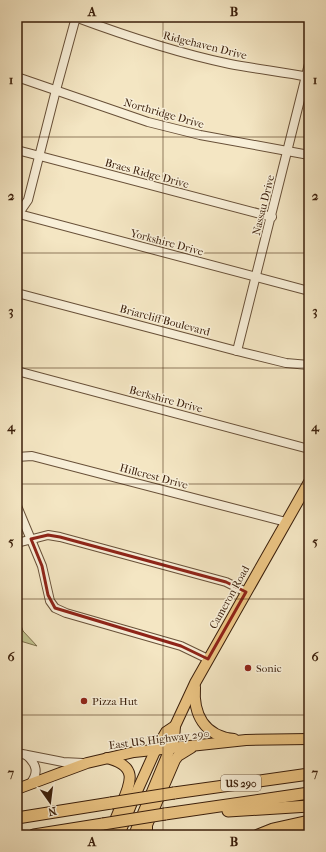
<svg xmlns="http://www.w3.org/2000/svg" width="326" height="852" font-family="'IM FELL French Canon',serif">
	<rect width="100%" height="100%" fill="#f4e6c3"/>
	<filter id="stains"><feTurbulence type="fractalNoise" baseFrequency=".005" numOctaves="4"/><feColorMatrix values="0 0 0 0 .2 0 0 0 0 .09 0 0 0 0 .02 0 0 0 .5 -.17"/></filter>
	<radialGradient id="worn" r=".72"><stop offset=".6" stop-color="#630" stop-opacity="0"/><stop offset="1" stop-color="#630" stop-opacity=".3"/></radialGradient>
	<polygon fill="#c2c38f" stroke="#7e704c" points="17,615 23,631 37,646 17,640"/>
	<g fill="none" stroke-linecap="round" stroke-linejoin="round">
		<defs>
			<g id="minor">
				<path d="M75 17C126 36 177 53 230 64 256 69 283 72 309 77"/>
				<polyline points="17,77 148,122 200,135 309,155"/>
				<polyline points="17,150 272,217"/>
				<polyline points="19,214 309,291"/>
				<polyline points="17,216 28,200 56,90 76,17"/>
				<polyline points="17,293 237,351 286,363 309,365"/>
				<polyline points="237,351 309,64"/>
				<polyline points="17,371 309,449"/>
				<polyline points="17,457 32,456 286,522"/>
				<polyline points="17,506 42,566 50,601 55,608 66,613 181,646 208,659"/>
				<polyline points="17,543 48,535 60,537 226,582 246,592"/>
				<polyline points="17,753 63,762 83,763"/>
				<path d="M26 755C37 764 39 773 30 784"/>
			</g>
			<g id="major">
				<path d="M195 687C193 714 204 736 234 739"/>
				<path d="M107 758C137 766 132 780 122 803 118 814 113 824 109 835"/>
				<polyline points="17,789 87,763 134,752 246,740 309,739"/>
				<polyline points="269,834 309,830"/>
				<polyline points="119,835 133,800 156,749 166,732 175,726"/>
				<polyline points="134,835 174,739 175,726 195,683 309,482"/>
				<polyline points="147,835 147,825 175,760 178,756 191,748"/>
			</g>
			<g id="highway">
				<polyline points="174,793 309,774"/>
				<polyline points="228,811 309,806"/>
				<polyline points="165,814 309,793"/>
				<polyline points="17,818 111,803"/>
				<polyline points="34,835 103,824"/>
				<polyline points="258,835 273,829 309,821"/>
			</g>
		</defs>
		<use href="#minor" stroke="#685038" stroke-width="10"/>
		<use href="#major" stroke="#3a1e0a" stroke-width="12"/>
		<use href="#highway" stroke="#3a1e0a" stroke-width="13"/>
		<use href="#minor" stroke="#f8efd8" stroke-width="8"/>
		<use href="#major" stroke="#eac382" stroke-width="10"/>
		<use href="#highway" stroke="#eac382" stroke-width="11"/>
		<defs>
			<g id="highway-bridge">
				<polyline points="111,803 174,793"/>
				<polyline points="103,824 165,814"/>
			</g>
		</defs>
		<use href="#highway-bridge" stroke="#3a1e0a" stroke-width="13" stroke-linecap="butt"/>
		<use href="#highway-bridge" stroke="#eac382" stroke-width="11"/>
	</g>
	<path fill="none" stroke="#8f2418" stroke-width="3" stroke-linejoin="round" d="M48 535 60 537 226 582 246 592 208 659 181 646 55 608 48 595 42 566 31 539Z"/>
	<path fill="none" stroke="#3a1e0a" stroke-width="1" stroke-opacity="0.55" d="M163 17V835M17 137H309M17 253H309M17 368H309M17 484H309M17 599H309M17 715H309"/>
	<g fill="#8f2418" stroke="#f8efd8" stroke-width="1.5">
		<circle cx="248" cy="668" r="4"/>
		<circle cx="84" cy="701" r="4"/>
	</g>
	<g text-anchor="middle" stroke-width="3" stroke-linejoin="round" paint-order="stroke">
		<rect fill="#f8efd8" stroke="#735d48" stroke-width="1" x="221" y="775" width="40" height="16" rx="3"/>
		<g font-size="10" font-weight="bold" fill="#3a1e0a">
			<text x="241" y="787">US 290</text>
		</g>
		<g font-size="11" fill="#3a1e0a" stroke="#f8efd8">
			<text transform="translate(205 45) rotate(14)" y="4">Ridgehaven Drive</text>
			<text transform="translate(164 113) rotate(16)" y="4">Northridge Drive</text>
			<text transform="translate(147 173) rotate(15)" y="4">Braes Ridge Drive</text>
			<text transform="translate(263 205) rotate(-76)" y="4">Nassau Drive</text>
			<text transform="translate(167 242) rotate(15)" y="4">Yorkshire Drive</text>
			<text transform="translate(165 320) rotate(15)" y="4">Briarcliff Boulevard</text>
			<text transform="translate(166 399) rotate(15)" y="4">Berkshire Drive</text>
			<text transform="translate(154 476) rotate(15)" y="4">Hillcrest Drive</text>
			<text transform="translate(229 597) rotate(-61)" y="4">Cameron Road</text>
			<text transform="translate(159 739) rotate(-7)" y="4">East US Highway 290</text>
		</g>
		<g font-size="11" fill="#3a1e0a" stroke="#f8efd8" text-anchor="start">
			<text x="256" y="672">Sonic</text>
			<text x="92" y="705">Pizza Hut</text>
		</g>
	</g>
	<rect width="326" height="852" fill="none" stroke="#f4e6c3" stroke-width="44"/>
	<g transform="translate(50 802) rotate(166)" stroke="#f8efd8" stroke-width="3" paint-order="stroke">
	<path d="M0-3L7 15L0 10L-7 15Z" fill="#3a1e0a"/>
	<text y="-6" font-size="11" font-weight="bold" text-anchor="middle" fill="#3a1e0a">N</text>
	</g>
	<rect x="22" y="22" width="282" height="808" fill="none" stroke="#3a1e0a" stroke-width="1.5"/>
	<g font-size="13" text-anchor="middle" font-weight="bold" fill="#3a1e0a">
		<text x="92" y="16">A</text>
		<text x="234" y="16">B</text>
		<text x="11" y="84">1</text>
		<text x="315" y="84">1</text>
		<text x="11" y="200">2</text>
		<text x="315" y="200">2</text>
		<text x="11" y="315">3</text>
		<text x="315" y="315">3</text>
		<text x="11" y="431">4</text>
		<text x="315" y="431">4</text>
		<text x="11" y="546">5</text>
		<text x="315" y="546">5</text>
		<text x="11" y="661">6</text>
		<text x="315" y="661">6</text>
		<text x="11" y="777">7</text>
		<text x="315" y="777">7</text>
		<text x="92" y="846">A</text>
		<text x="234" y="846">B</text>
	</g>
	<rect width="100%" height="100%" filter="url(#stains)"/>
	<rect width="100%" height="100%" fill="url(#worn)"/>
</svg>
